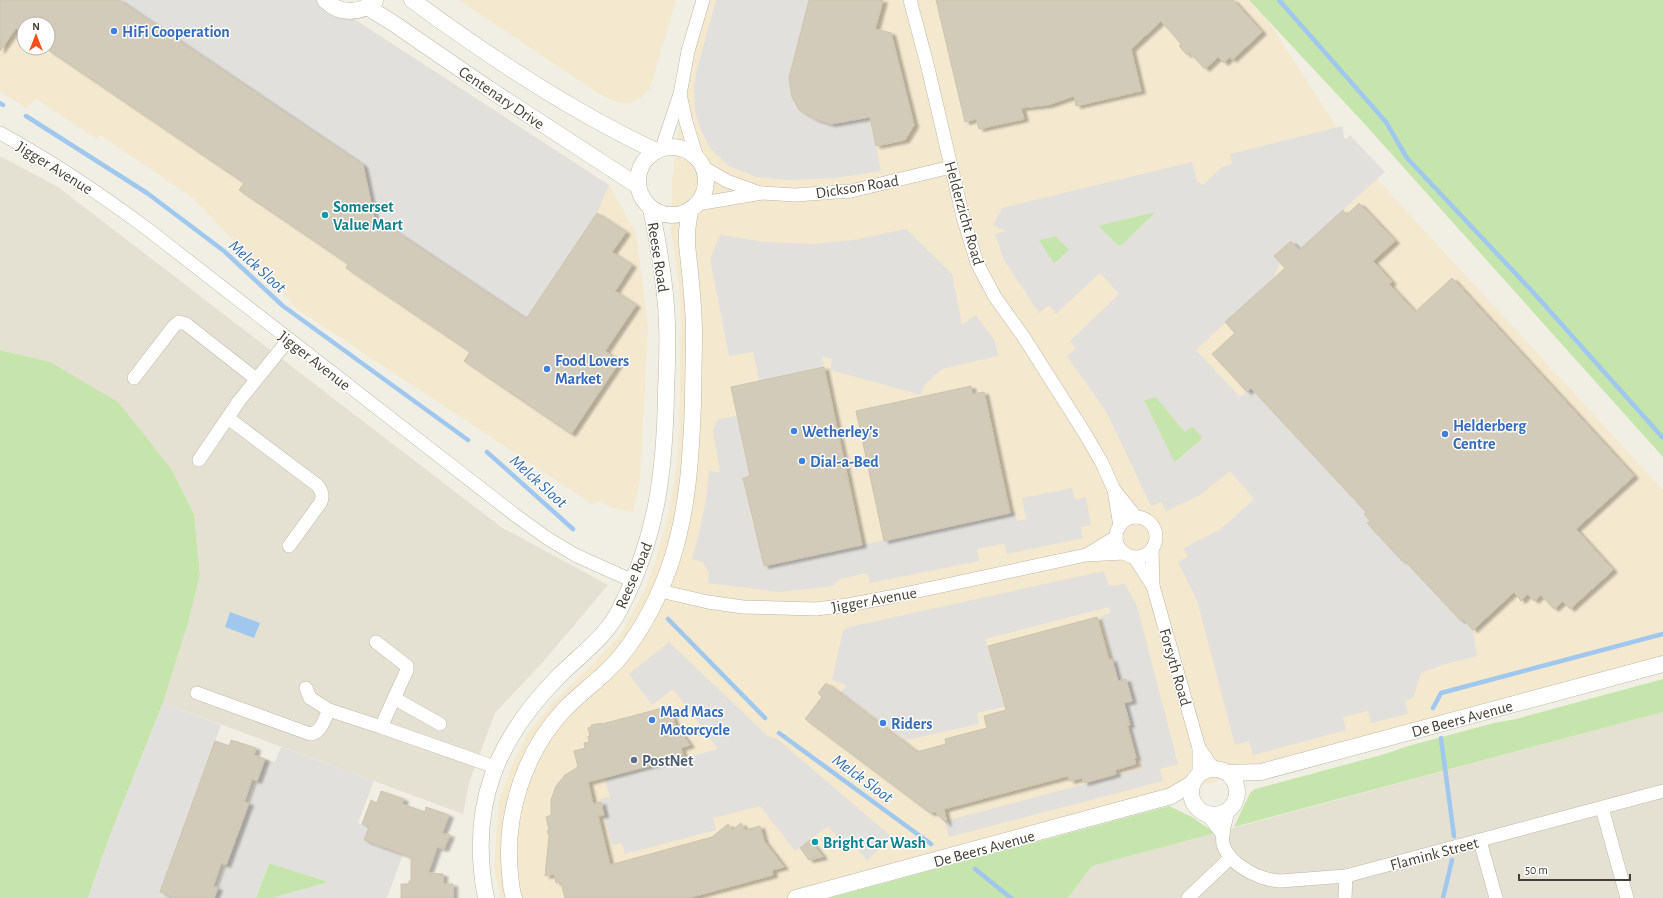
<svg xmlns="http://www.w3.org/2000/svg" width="1663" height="898" font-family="'Alegreya Sans',sans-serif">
	<defs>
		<filter id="shadow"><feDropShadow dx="4.5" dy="2.5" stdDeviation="1" flood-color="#0004"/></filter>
	</defs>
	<rect width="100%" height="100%" fill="#f1efe4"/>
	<g fill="#e5e1d2">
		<polygon points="0,156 58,187 501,527 608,585 543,662 495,713 469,783 463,814 163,703 188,623 200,575 194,514 172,470 50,362 0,350"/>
		<polygon points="1663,712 1663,898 1068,898 1092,866"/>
	</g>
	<g fill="#f4e8cf" fill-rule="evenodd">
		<path d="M0 0H325L609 185 636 233 648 327 640 481 633 512 610 507 601 501 592 504 297 309 193 198 100 135 97 139 36 99 26 108 0 91ZM24 24H48V48H24Z"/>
		<polygon points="459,0 676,0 650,89 641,98 628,104 613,101 596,92"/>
		<polygon points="705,0 1249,0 1271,25 1354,154 1663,490 1663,660 788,898 500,898 494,865 499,800 512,766 526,736 553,702 591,666 621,634 646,587 656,559 669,513 677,462 679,430 681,328 680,293 671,232 672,181 689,52"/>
	</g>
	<g fill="#c6e5ad">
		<polygon points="1249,0 1663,0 1663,457 1361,120"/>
		<polygon points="1157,211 1120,247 1100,228 1100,225"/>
		<polygon points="1056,236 1070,250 1054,264 1038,240"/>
		<polygon points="0,350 50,362 118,402 172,470 194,514 200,575 188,623 163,703 109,838 88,898 0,898"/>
		<polygon points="1156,397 1185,432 1192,426 1203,438 1174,463 1143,400"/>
		<polygon points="1663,679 1663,712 1234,827 1250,793 1255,789 1385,754 1408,746 1494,723 1516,719"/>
		<polygon points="1169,806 1192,817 1215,833 1092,866 1068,898 829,898"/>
		<polygon points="269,863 329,882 273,898 256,898"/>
	</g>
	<g fill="#e2e0dc" fill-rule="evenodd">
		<polygon points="119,0 325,0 609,185 597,213 526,319 374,217 363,165"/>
		<polygon points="716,0 809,0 789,78 792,97 799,110 815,119 831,124 870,117 881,171 836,178 788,180 756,177 729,166 711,149 701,131 695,111 694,88 697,69"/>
		<path d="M1342 126 1344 137 1346 139 1350 135 1385 172 1299 250 1291 241 1274 256 1280 262 1274 277 1196 350 1240 397 1251 388 1366 512 1364 514 1370 521 1367 524 1402 561 1404 560 1461 621 1463 619 1473 630 1477 656 1442 665 1421 673 1413 698 1405 701 1408 714 1371 723 1368 711 1343 717 1346 730 1253 755 1249 741 1235 745 1197 600 1178 562 1188 557 1184 548 1221 529 1254 499 1230 471 1200 495 1166 511 1161 502 1151 506 1107 413 1067 356 1076 349 1070 341 1119 294 1100 273 1056 314 1049 305 1039 313 1004 260 995 234 1006 231 993 225 1002 208 1192 162 1197 181 1203 185 1222 167 1232 164 1230 154ZM1156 212 1120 247 1100 228V225ZM1056 236 1069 250 1054 264 1039 240ZM1156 397 1185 432 1192 426 1203 438 1175 463 1144 400Z"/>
		<polygon points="906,229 952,274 962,325 976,315 995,341 998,356 942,369 925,384 921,395 830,370 832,359 822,357 824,367 759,381 753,352 729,356 710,259 720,235 766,242 813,244 853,240"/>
		<polygon points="737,416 750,476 743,478 753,526 755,526 764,566 1015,512 1017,521 1026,519 1022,498 1072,488 1075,500 1086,497 1091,525 1081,527 1083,538 1007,554 1004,544 977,549 979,561 870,583 867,573 840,579 833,586 779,592 708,583 709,573 703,562 692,559 698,538 706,500 709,471 720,472 713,430 718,419"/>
		<polygon points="1104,571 1109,586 1125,584 1137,606 1178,764 1160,769 1163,781 949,837 945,821 1141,769 1124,703 1132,700 1126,679 1118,681 1101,616 1111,613 1109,607 985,639 1004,707 977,713 979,724 906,740 841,693 846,685 832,680 843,631 849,627"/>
		<polygon points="669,642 769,737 776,738 893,838 867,860 859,851 842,843 828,826 795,851 760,806 713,818 716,830 625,854 622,843 612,845 600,799 610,797 605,779 718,749 673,689 652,705 629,674"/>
		<polygon points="163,703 221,725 160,892 173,897 173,898 88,898 109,838"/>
		<polygon points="281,747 374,781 358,823 369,827 364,840 403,854 387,898 273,898 329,882 269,863 256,898 214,898 265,759 275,762"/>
	</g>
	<polygon fill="#a0c7ee" points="230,612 260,623 254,638 225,627"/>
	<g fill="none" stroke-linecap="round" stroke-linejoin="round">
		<g stroke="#a0c7ee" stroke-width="4.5">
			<polyline points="1279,0 1386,122 1407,158 1532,291 1663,438"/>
			<polyline points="0,103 3,105"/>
			<polyline points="26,116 147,193 224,251 283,306 468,440"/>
			<polyline points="487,452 573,529"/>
			<polyline points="668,619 765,718"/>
			<polyline points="1433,708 1441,693 1663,634"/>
			<polyline points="779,733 931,844"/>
			<polyline points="1441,738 1454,836"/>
			<polyline points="975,869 1011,898"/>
			<polyline points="1443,898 1452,860"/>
		</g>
	</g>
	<g fill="#d3cbb9" stroke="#cdc4ad" filter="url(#shadow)">
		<polygon points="0,0 119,0 363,165 374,217 526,319 597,213 626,232 612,252 632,265 615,291 636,305 605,351 620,361 571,434 464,361 470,352 346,268 348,264 239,190 244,183 48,50 48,24 24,24 24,33 16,28 0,51"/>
		<polygon points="809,0 883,0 875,29 891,33 914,125 905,140 876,146 870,117 831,124 815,119 799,110 792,97 789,78"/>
		<polygon points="936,0 1233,0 1262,32 1232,60 1230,57 1224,63 1218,57 1205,69 1189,52 1187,55 1179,46 1181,44 1161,21 1131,49 1141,91 1076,106 1074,96 1048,105 1021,108 1024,119 979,129 976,119 965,122"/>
		<polygon points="1359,203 1395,241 1373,261 1392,282 1389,284 1415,312 1452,278 1634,476 1576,529 1613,570 1570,609 1563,601 1554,609 1541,595 1534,601 1528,594 1521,601 1514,592 1473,630 1463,619 1461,621 1404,560 1402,561 1367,523 1370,521 1364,514 1366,512 1251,388 1247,392 1212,354 1235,333 1225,322 1285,268 1274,256 1291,241 1299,250 1343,210 1347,215"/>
		<polygon points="824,367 862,545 764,566 743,478 750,476 731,387"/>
		<polygon points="971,386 972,394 984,392 1010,513 884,541 856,411"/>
		<polygon points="1097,617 1109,660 1112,659 1118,681 1126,679 1132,701 1124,703 1130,725 1127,725 1136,758 1134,758 1136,764 1115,770 1116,774 1084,783 1082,778 1070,781 1068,776 944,809 947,824 935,812 930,813 805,719 822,697 818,693 826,683 917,752 946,744 945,739 987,728 984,716 1006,710 988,646"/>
		<polygon points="670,706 675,725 690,745 681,748 683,755 681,756 681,757 588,782 593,804 601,802 604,815 598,816 610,865 712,837 728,824 732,830 741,823 745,830 760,826 764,841 784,867 772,870 773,875 688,898 565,898 561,882 556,883 554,874 545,876 549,836 547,831 549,830 546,817 551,815 551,800 556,786 565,775 578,767 574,751 585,748 584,743 589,742 588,736 590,736 588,728 592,727 591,725 602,723 602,724"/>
		<polygon points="231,740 256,748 254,755 265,759 257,781 252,779 244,802 249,803 226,865 221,863 213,886 218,888 214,898 177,898 160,892 215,741 229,746"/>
		<polygon points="381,791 404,799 402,804 425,812 426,807 449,815 442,833 450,835 444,849 437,847 428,873 443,874 443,884 453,884 453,898 401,898 401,884 409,884 409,881 411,881 411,857 364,840 369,827 362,824 371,800 377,803"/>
		<polygon points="810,840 823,857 809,860 800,848"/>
	</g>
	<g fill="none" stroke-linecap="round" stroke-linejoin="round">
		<defs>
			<g id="minor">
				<polyline points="910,0 927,64 963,217 977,263 995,297 1023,336 1084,432 1102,463 1114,490 1120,526"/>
				<polyline points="680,94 686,122 697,158"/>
				<path d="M0 133C53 162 102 195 150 231L515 515 547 538 575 555 633 581"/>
				<polyline points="662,148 680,94 688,51 703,0"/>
				<polyline points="703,167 727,181 760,193"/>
				<polyline points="697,204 762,193 795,195 851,191 951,167"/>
				<polyline points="134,378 174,326 179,322 186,324 256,379"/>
				<path d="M228 418 317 485C322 491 323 495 321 502L289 546"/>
				<polyline points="199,460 239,401 289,339"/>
				<polyline points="1115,491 1136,517"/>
				<circle cx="1136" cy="537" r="20"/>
				<polyline points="1152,549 1153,586 1199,748 1199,773"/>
				<polyline points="1088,554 1116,537"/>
				<polyline points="1134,557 1153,586"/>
				<polyline points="660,591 708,602 743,607 816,609 848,605 890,597 1086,555 1124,553"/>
				<polyline points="376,642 407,666 407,670 381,727 495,767"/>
				<polyline points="306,688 310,698 329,710"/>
				<path d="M197 693 310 734C322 733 324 719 329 710L381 727"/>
				<polyline points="394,698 440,724"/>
				<polyline points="1199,748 1213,768"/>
				<polyline points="1602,808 1627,898"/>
				<path d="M1228 811C1226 821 1221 833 1223 844 1229 865 1260 880 1280 881L1346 876 1663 791"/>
				<polyline points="1207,814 1223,835"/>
				<polyline points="1480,841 1496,898"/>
				<polyline points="1188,898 1230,858"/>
				<polyline points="1345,898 1346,876"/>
			</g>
			<g id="tertiary">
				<path d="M325 0C340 15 360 14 375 1"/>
				<path d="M412 0C488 56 571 111 656 151"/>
				<polyline points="367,7 393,23 489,89 638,186"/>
				<circle cx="672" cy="181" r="34"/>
				<circle cx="1214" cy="792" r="23"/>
				<polyline points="1228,773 1261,772 1663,664"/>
				<path d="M486 898C468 807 496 739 560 675 582 653 606 637 620 609 657 537 665 470 666 391 667 369 668 346 667 324 666 285 659 247 651 209"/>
				<path d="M514 898C511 890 511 882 510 874 504 816 524 752 564 710 582 691 605 676 621 656 644 627 661 593 672 559 688 508 691 456 693 404 693 380 694 357 694 333 694 303 690 274 687 244V231L690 210"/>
				<polyline points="796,898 1171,796 1191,784"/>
			</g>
		</defs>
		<use href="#minor" stroke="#bcb7a7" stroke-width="14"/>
		<use href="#tertiary" stroke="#bcb7a7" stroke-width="17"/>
		<use href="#minor" stroke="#fff" stroke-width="13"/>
		<use href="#tertiary" stroke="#fff" stroke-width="16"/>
	</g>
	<g fill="#3f7fe0" stroke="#fff" stroke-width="1.5">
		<circle cx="114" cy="31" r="4"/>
		<circle cx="547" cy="369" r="4"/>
		<circle cx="794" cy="431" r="4"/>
		<circle cx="1445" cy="434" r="4"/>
		<circle cx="802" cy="461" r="4"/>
		<circle cx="652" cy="720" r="4"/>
		<circle cx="883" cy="723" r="4"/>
	</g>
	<g fill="#0f9aa8" stroke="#fff" stroke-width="1.5">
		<circle cx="325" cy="215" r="4"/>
		<circle cx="815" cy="842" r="4"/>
	</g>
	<circle fill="#5c6f8a" stroke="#fff" stroke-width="1.5" cx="634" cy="760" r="4"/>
	<g text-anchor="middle" stroke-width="3" stroke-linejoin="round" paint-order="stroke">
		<g font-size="16" font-weight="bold" fill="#366cbe" stroke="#fff" text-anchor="start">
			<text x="122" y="37">HiFi Cooperation</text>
			<text x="555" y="366">Food Lovers<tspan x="555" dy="18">Market</tspan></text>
			<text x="1453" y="431">Helderberg<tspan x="1453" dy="18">Centre</tspan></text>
			<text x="802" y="437">Wetherley's</text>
			<text x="810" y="467">Dial-a-Bed</text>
			<text x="660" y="717">Mad Macs<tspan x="660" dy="18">Motorcycle</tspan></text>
			<text x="891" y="729">Riders</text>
		</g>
		<g font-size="16" fill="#433f34" stroke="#fff">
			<text transform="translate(502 97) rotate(34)" y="6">Centenary Drive</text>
			<text transform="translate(55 167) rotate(32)" y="6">Jigger Avenue</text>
			<text transform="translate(857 186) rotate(-9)" y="6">Dickson Road</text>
			<text transform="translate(965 213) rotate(74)" y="6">Helderzicht Road</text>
			<text transform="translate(659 257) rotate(81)" y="6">Reese Road</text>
			<text transform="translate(315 360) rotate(38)" y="6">Jigger Avenue</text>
			<text transform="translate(633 575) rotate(-67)" y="6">Reese Road</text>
			<text transform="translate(874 599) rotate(-10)" y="6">Jigger Avenue</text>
			<text transform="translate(1176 667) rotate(74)" y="6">Forsyth Road</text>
			<text transform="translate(1462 718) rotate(-15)" y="6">De Beers Avenue</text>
			<text transform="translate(984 848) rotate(-15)" y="6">De Beers Avenue</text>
			<text transform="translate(1434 853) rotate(-15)" y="6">Flamink Street</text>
		</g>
		<g font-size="16" font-weight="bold" fill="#0d838f" stroke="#fff" text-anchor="start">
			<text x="333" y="212">Somerset<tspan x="333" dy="18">Value Mart</tspan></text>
			<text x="823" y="848">Bright Car Wash</text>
		</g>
		<g font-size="16" font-weight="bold" fill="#4e5e75" stroke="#fff" text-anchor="start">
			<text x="642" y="766">PostNet</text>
		</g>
		<g font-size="17" font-style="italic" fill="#316cab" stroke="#fff">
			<text transform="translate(258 266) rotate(42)" y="6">Melck Sloot</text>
			<text transform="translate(539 481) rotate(42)" y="6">Melck Sloot</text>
			<text transform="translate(863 778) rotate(36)" y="6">Melck Sloot</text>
		</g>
	</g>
	<g transform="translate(36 36)"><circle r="19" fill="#ffffff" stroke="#b4b2ae"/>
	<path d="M0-3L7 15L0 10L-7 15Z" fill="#f44e18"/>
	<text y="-6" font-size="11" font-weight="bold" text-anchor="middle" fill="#433f34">N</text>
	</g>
	<path d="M1519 874v6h111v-6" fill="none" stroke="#433f34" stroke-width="2"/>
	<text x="1525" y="874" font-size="12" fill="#433f34" stroke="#ffffff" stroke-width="3" paint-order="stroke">50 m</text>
</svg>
